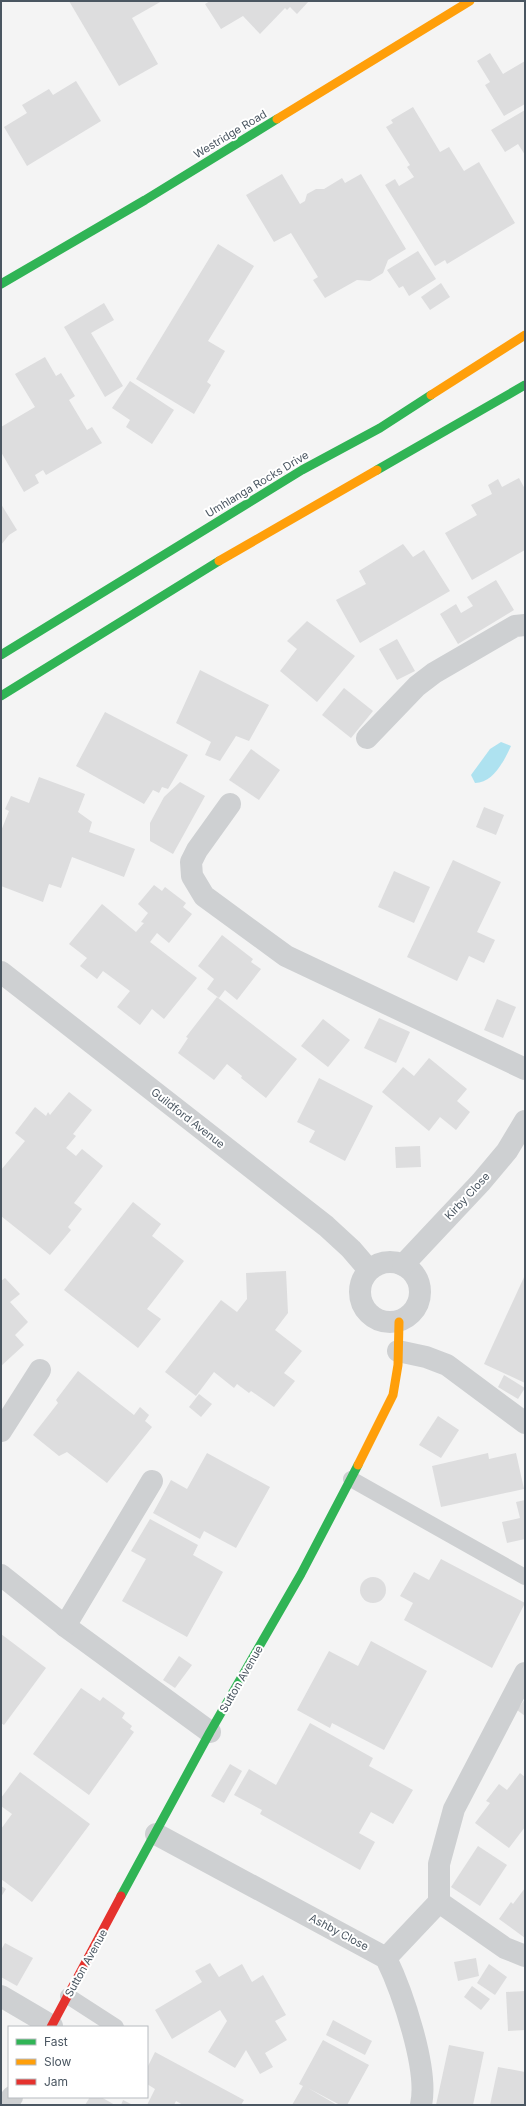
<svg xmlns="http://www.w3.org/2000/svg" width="526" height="2106" font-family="Inter,sans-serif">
	<rect width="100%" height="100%" fill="#f4f4f4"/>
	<path fill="#aee2f0" d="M501 742 511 746C504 761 493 783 475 783L471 775 490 749Z"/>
	<g fill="#ddddde">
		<polygon points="69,1 162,1 132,18 158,64 119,86"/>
		<polygon points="210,1 309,1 297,14 290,7 287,10 285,8 260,34 243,16 221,29 205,4"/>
		<polygon points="490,53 503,74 525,61 525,104 504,116 485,85 490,82 477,61"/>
		<polygon points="76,81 101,121 27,166 4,127 27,113 22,105 49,89 53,95"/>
		<polygon points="413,107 440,152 449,147 464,171 479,162 515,223 447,264 445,260 435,266 385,185 395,179 399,186 414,177 407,167 410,165 386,127 393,123 391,120"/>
		<polygon points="525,110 525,155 518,144 505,152 491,130"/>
		<polygon points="282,174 300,204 305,201 307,194 316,189 324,189 342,178 345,183 361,174 406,249 388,260 383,273 370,281 357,280 325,298 313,280 318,277 291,233 274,242 246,195"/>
		<polygon points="218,244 254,266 208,341 225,351 207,382 211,385 194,414 136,379"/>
		<polygon points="418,251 436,279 409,296 403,286 399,288 387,270"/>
		<polygon points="441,283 450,297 430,310 421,297"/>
		<polygon points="104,303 114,320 91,333 123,386 105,397 64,327"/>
		<polygon points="45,357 56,376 61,373 75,396 69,400 87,430 92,427 102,443 46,475 43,470 35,475 39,483 24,492 1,452 1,427 35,407 15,374"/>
		<polygon points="130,381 174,410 152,444 126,427 130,420 112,408"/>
		<polygon points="519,478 525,489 525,550 472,580 445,533 477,515 471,505 492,494 488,485 498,479 502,487"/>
		<polygon points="1,504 17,530 9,535 1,545"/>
		<polygon points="403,544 413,557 424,550 450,591 360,643 336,600 366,584 359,571"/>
		<polygon points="496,580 514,610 458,644 440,614 456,604 461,613 473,606 467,597"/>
		<polygon points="307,621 355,656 317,702 280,671 297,649 287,641"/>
		<polygon points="397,639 415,671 397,680 379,649"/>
		<polygon points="200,670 269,705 249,741 236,736 220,761 205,755 211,742 176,723"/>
		<polygon points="344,688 373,711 351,738 322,715"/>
		<polygon points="105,712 188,755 168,789 162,787 159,793 153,790 144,804 76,766"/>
		<polygon points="251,749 280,770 259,800 229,780"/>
		<polygon points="39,777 85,794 78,812 92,822 89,832 135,849 124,877 72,857 61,888 49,884 43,902 1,886 1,831 9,811 5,809 11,796 29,803"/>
		<polygon points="180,782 205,796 173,854 150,841 150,823 164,797"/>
		<polygon points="484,807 504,815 496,835 476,827"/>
		<polygon points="453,860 501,882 477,932 495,940 484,963 469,956 457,981 407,957"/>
		<polygon points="394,871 430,887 414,923 378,907"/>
		<polygon points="154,885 162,891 165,887 186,903 183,907 192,914 169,943 157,933 150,942 197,978 164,1019 152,1009 140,1025 117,1007 130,991 103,971 97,979 80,966 87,958 69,944 102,904 136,932 144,923 141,922 148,913 138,904"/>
		<polygon points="222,935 253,959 251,962 261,969 237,1000 225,990 219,998 207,989 214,979 198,966"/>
		<polygon points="217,997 297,1059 266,1098 241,1078 242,1076 227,1064 214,1080 178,1053 188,1038 186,1037"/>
		<polygon points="497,999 516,1007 503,1038 484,1030"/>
		<polygon points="379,1018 410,1032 396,1063 364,1048"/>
		<polygon points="323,1019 350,1040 328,1067 301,1046"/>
		<polygon points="429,1058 467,1089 457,1101 470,1112 456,1130 440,1117 429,1131 382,1092 403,1067 414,1076"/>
		<polygon points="319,1078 373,1106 345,1161 309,1142 315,1131 297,1122"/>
		<polygon points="69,1092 92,1110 73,1134 76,1136 66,1148 76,1156 82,1149 103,1166 74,1203 82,1209 68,1227 71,1230 50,1255 1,1216 1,1170 25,1141 15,1133 35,1107 46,1116 48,1112 50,1115"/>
		<polygon points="420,1146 421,1167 396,1168 395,1147"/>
		<polygon points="133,1202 161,1224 152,1236 184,1261 147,1309 161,1319 138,1348 64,1290"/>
		<polygon points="286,1271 288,1313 275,1330 302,1351 284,1373 295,1381 274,1407 251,1391 249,1393 237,1384 234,1388 214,1372 196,1396 165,1372 221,1300 237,1312 247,1299 246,1273"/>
		<polygon points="525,1275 525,1383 484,1364"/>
		<polygon points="5,1278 20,1294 10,1302 28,1322 15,1335 24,1345 1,1366 1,1281"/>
		<polygon points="78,1371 134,1415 140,1407 149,1415 145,1421 152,1427 107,1483 67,1452 59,1456 33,1435 58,1403 56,1400"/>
		<polygon points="504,1375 525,1388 518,1399 498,1387"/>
		<polygon points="199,1394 212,1404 201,1417 189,1407"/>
		<polygon points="438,1416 459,1430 441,1458 419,1445"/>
		<polygon points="207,1453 270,1487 236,1548 204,1531 200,1539 153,1513 171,1480 187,1489"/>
		<polygon points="488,1453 489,1459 516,1453 524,1489 441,1507 432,1466"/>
		<polygon points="525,1500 525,1539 507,1543 502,1522 520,1518 516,1502"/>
		<polygon points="150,1519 198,1545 193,1555 223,1572 187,1637 122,1601 146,1559 131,1551"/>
		<polygon points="441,1559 525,1603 492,1668 404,1620 413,1603 400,1596 414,1572 429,1580"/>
		<circle cx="373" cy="1590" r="13"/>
		<polygon points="1,1634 46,1668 4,1725 1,1723"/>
		<polygon points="371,1641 427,1671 384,1750 332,1723 330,1728 297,1710 329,1651 358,1666"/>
		<polygon points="179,1656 192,1665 175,1688 163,1680"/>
		<polygon points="81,1688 100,1701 103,1697 125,1713 122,1718 132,1726 130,1729 134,1732 89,1795 33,1754"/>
		<polygon points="525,1699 525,1716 517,1710"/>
		<polygon points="310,1723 373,1758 369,1766 413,1790 393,1824 371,1812 359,1833 375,1842 360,1870 260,1814 262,1810 234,1795 249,1769 276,1785"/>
		<polygon points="230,1764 242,1771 224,1803 211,1796"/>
		<polygon points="20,1772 90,1824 32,1902 1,1879 1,1829 12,1814 1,1806 1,1798"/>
		<polygon points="520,1773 525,1777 525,1827 509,1848 475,1823 490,1803 486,1801 499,1784 507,1790"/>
		<polygon points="478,1846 507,1865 480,1906 451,1887"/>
		<polygon points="1,1886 6,1889 1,1897"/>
		<polygon points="525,1888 525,1938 499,1919 511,1902 513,1904"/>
		<polygon points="5,1943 33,1958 17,1986 1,1977 1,1950"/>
		<polygon points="476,1958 479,1976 458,1981 454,1962"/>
		<polygon points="210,1963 219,1977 242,1964 252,1982 263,1975 286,2015 275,2021 287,2040 265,2053 273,2067 260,2074 246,2050 235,2068 208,2052 227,2021 220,2010 172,2039 155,2010 202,1982 195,1971"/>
		<polygon points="489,1964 507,1977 495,1995 477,1983"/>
		<polygon points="472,1986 490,1999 481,2010 464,1997"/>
		<polygon points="525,1991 525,2030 508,2031 506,1992"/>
		<polygon points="333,2020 372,2041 365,2055 326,2035"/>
		<polygon points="323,2040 369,2065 347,2105 340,2105 308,2088 337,2105 292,2105 303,2086 299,2084"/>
		<polygon points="449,2045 484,2052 473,2105 436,2105"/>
		<polygon points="155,2052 244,2100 241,2105 183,2105 176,2101 174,2105 147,2105 155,2089 147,2084 147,2068"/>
		<polygon points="498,2067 525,2072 525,2105 490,2105"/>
		<polygon points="90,2097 101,2097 115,2105 85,2105"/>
		<polygon points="123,2100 133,2105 121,2105"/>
	</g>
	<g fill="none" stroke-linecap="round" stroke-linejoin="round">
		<g stroke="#ced0d2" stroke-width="16">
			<polyline points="351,1479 525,1577"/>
			<polyline points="68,1996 116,2027"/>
		</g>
		<g stroke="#ced0d2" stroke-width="22">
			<polyline points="367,738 417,686 434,673 515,626 525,625"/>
			<polyline points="230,804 197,850 191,862 192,876 204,896 286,956 525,1069"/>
			<polyline points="1,972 326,1226 351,1249 369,1270"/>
			<circle cx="390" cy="1292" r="30"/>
			<polyline points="403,1265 481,1182 507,1151 525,1121"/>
			<polyline points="398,1351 426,1357 447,1365 525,1423"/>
			<polyline points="1,1431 40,1370"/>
			<polyline points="1,1575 65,1626 210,1732"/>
			<polyline points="65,1626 152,1481"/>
			<path d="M156 1834 386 1958C402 1991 429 2069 421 2105"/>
			<polyline points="439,1902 505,1948 525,1956"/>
			<polyline points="386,1958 439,1902 439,1864 454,1809 525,1673"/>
			<polyline points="1,1996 52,2026"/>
			<polyline points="6,2105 12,2097"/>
		</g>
		<g stroke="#30b455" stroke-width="9">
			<polyline points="1,284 145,200 277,119"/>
			<polyline points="377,470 525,385"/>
			<polyline points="1,655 302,470 380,428 431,395"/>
			<polyline points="1,696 219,561"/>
			<polyline points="121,1896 210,1732 301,1574 358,1465"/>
		</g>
		<g stroke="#ff9f0a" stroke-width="9">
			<polyline points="277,119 470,1"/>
			<polyline points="431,395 525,335"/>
			<polyline points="219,561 377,470"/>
			<polyline points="358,1465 393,1395 398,1365 399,1322"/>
		</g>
		<polyline stroke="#e5322d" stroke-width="9" points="51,2027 121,1896"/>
	</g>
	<g text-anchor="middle" stroke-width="4" stroke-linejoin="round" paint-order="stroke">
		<g font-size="11" fill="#4a5661" stroke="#fff">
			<text transform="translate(230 134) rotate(-31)" y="4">Westridge Road</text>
			<text transform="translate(257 484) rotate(-31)" y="4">Umhlanga Rocks Drive</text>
			<text transform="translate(188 1118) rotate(38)" y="4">Guildford Avenue</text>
			<text transform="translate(467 1196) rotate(-47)" y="4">Kirby Close</text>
			<text transform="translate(241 1679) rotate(-60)" y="4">Sutton Avenue</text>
			<text transform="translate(339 1932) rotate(28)" y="4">Ashby Close</text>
			<text transform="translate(86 1963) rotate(-61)" y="4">Sutton Avenue</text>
		</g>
	</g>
	<rect width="526" height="2106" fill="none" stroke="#4a5661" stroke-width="4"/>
	<rect x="8" y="2026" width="140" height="72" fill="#ffffff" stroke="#b7bbc0"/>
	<rect x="16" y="2039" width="20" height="6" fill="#30b455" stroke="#b7bbc0"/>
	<text x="44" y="2046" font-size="12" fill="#4a5661">Fast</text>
	<rect x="16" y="2059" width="20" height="6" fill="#ff9f0a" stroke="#b7bbc0"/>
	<text x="44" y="2066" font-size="12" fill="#4a5661">Slow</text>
	<rect x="16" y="2079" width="20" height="6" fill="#e5322d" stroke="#b7bbc0"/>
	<text x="44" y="2086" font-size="12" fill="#4a5661">Jam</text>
</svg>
